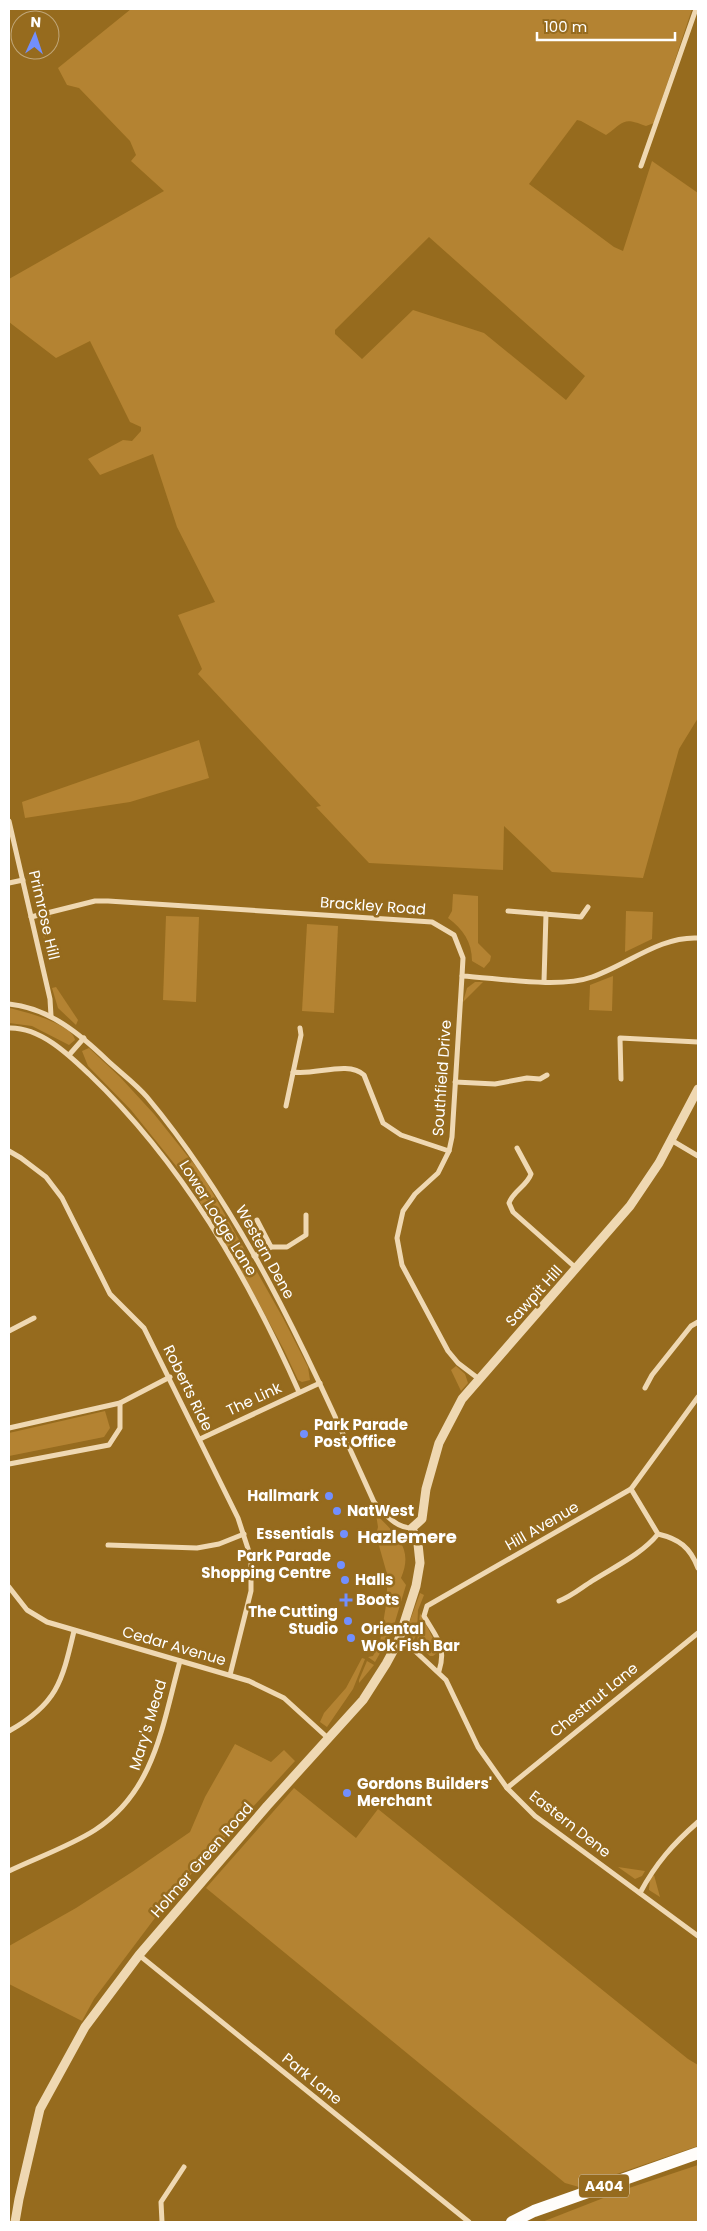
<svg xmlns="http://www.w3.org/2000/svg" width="707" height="2231" font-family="Poppins,sans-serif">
	<rect width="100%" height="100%" fill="#966b1e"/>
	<g fill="#b48332" fill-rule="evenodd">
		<path d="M131 9H692L654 123 646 126C623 117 625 121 606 135L581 121 577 120 529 184 614 247 623 251 652 161 698 193V718L679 749 643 878 552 872 504 826 503 870 369 863 316 807 321 806 198 674 202 669 178 615 215 602 177 527 153 454 100 475 88 459 123 440 132 441 141 431V427L130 422 90 341 56 358 9 322V279L164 191 131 161 136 155 130 141 79 88 67 85 58 68ZM429 237 585 376 566 400 484 333 413 310 362 359 335 334V330Z"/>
		<polygon points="199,740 209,778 130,802 25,818 22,802"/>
		<path d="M453 894 478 896V943L491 956 490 961 484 968 472 961C472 942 463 929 448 918L452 911Z"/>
		<polygon points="626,911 653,912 652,939 625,952"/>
		<polygon points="51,915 44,939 41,924"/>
		<polygon points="166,916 199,917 196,1002 163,1000"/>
		<polygon points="307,924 338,926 334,1013 302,1011"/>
		<polygon points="613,976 612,1011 589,1010 590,985"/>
		<polygon points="475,982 483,982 463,1002 467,988"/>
		<polygon points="56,987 78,1020 76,1025 58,1008 52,988"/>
		<path d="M9 1008C23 1011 73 1024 75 1040L69 1045 32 1026 9 1023Z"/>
		<polygon points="89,1048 120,1077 154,1114 202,1174 283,1318 308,1367 310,1380 302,1382 298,1380 284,1350 249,1285 185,1177 131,1110 88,1066 82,1051"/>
		<polygon points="456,1366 465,1374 468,1383 461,1391 451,1370"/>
		<polygon points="105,1411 110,1428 104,1437 9,1456 9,1433"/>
		<path d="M376 1514C396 1535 414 1548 401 1578L406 1585 392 1632 375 1662 368 1657 373 1656 380 1642 387 1599V1574L376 1535 378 1527Z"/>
		<polygon points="420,1593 424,1595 418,1610 417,1633 413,1642 407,1634 407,1629"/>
		<polygon points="420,1613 437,1646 437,1653 433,1656 430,1656 417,1644"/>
		<polygon points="362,1658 365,1659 353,1689 327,1727 320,1722 324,1713 346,1688"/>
		<polygon points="367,1661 374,1665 359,1683 359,1680"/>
		<polygon points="235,1744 271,1762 284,1750 295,1761 173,1894 94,1999 82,2021 9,1984 9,1946 76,1908 132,1872 190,1832 205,1797"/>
		<polygon points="294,1788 356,1838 378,1809 688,2059 698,2065 698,2146 579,2187 565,2183 206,1888"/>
		<polygon points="618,1867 645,1871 642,1876 635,1879"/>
		<polygon points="654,1875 660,1897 649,1890 650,1878"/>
		<polygon points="698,2165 698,2222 542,2222 629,2188"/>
	</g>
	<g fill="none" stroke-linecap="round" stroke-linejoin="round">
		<g stroke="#efd8b2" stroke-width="5">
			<polyline points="641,166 696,9"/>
			<polyline points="9,821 50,999 51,1016"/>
			<polyline points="9,883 23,880"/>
			<polyline points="508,911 581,917 588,907"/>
			<path d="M31 917 95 901H108L432 922 454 935 463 958 462 976C498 978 559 989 592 977 627 965 660 936 698 938"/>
			<polyline points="462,976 452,1137 449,1151 438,1173 415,1194 403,1211 397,1238 402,1265 448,1351 458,1363 479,1379"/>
			<polyline points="544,981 546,914"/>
			<path d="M9 1004C49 1008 80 1034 108 1061 121 1073 136 1084 147 1097 247 1217 310 1361 374 1502 384 1513 395 1528 412 1528"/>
			<path d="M9 1028C40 1027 68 1054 89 1074 182 1163 247 1275 299 1392"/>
			<polyline points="69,1055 84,1038"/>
			<path d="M293 1072C314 1076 348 1060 364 1075L383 1123 401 1135 449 1151"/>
			<polyline points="621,1079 620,1038 698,1042"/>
			<polyline points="455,1082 495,1084 527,1078 540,1079 547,1075"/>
			<polyline points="286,1106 301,1035 300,1028"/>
			<polyline points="671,1140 698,1156"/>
			<path d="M517 1148 531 1174C527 1186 513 1191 509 1203L513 1212 576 1268"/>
			<polyline points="9,1151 21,1158 46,1177 62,1198 110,1294 144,1328 238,1518 251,1558 251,1591 230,1675"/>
			<polyline points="257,1220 271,1247"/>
			<polyline points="254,1256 271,1247 287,1247 306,1235 306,1215"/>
			<polyline points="9,1331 34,1318"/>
			<polyline points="645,1388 652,1375 691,1326 698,1322"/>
			<polyline points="9,1428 120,1403 170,1377"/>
			<polyline points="200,1439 320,1383"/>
			<polyline points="9,1464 109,1445 120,1428 120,1403"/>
			<path d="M631 1489 658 1534C679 1539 690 1547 698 1568"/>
			<polyline points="108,1545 197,1548 219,1544 244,1534"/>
			<polyline points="9,1587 27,1610 47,1622 249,1681 284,1698 329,1739"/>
			<path d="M559 1601C572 1596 581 1588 592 1581 614 1567 642 1554 658 1534"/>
			<polyline points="398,1642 415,1651 446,1680 478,1747 507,1788 535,1816 698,1936"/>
			<path d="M439 1671C447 1646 436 1637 424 1616L427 1606 631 1489 698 1397"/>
			<path d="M9 1731C57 1704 62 1682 74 1631"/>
			<polyline points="507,1788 698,1633"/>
			<path d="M9 1871C36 1858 70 1846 95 1830 155 1791 162 1726 180 1661"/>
			<path d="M640 1893C656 1863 673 1844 698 1822"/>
			<polyline points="139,1955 469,2222"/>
			<polyline points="162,2222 161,2202 184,2167"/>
		</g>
		<polyline stroke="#efd8b2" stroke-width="9" points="15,2222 19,2199 40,2109 85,2027 139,1955 267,1806 363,1700 386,1664 398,1642 416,1586 420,1563 418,1544 412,1528 422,1519 426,1489 439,1443 462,1399 630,1206 659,1163 698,1089"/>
		<polyline stroke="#fffdfa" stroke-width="12" points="512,2222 534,2211 698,2153"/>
	</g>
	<g fill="#728ffd" stroke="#966b1e" stroke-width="2">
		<circle cx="304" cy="1434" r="5"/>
		<circle cx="329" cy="1496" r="5"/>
		<circle cx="337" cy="1511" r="5"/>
		<circle cx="344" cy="1534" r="5"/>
		<circle cx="341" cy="1565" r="5"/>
		<circle cx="345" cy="1580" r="5"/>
		<path d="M343.5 1592.5h5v5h5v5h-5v5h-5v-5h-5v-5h5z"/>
		<circle cx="348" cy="1621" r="5"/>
		<circle cx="351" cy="1638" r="5"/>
		<circle cx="347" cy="1793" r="5"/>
	</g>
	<g text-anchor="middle" stroke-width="5" stroke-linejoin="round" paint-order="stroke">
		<rect fill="#966b1e" stroke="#e0d3bc" stroke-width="1" x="579" y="2174.5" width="50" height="23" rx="4"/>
		<g font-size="14" font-weight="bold" fill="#fff">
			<text x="604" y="2191">A404</text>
		</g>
		<g font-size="15" fill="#fff" stroke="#966b1e">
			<text transform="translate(373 906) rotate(4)" y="5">Brackley Road</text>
			<text transform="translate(44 915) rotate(77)" y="5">Primrose Hill</text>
			<text transform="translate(442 1078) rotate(-86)" y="5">Southfield Drive</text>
			<text transform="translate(218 1218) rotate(58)" y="5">Lower Lodge Lane</text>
			<text transform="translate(265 1252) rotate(61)" y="5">Western Dene</text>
			<text transform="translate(534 1296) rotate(-48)" y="5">Sawpit Hill</text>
			<text transform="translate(188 1388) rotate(64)" y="5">Roberts Ride</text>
			<text transform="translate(254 1399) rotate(-25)" y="5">The Link</text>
			<text transform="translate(542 1526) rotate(-30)" y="5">Hill Avenue</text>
			<text transform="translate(174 1646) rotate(16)" y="5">Cedar Avenue</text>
			<text transform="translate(594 1700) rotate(-39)" y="5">Chestnut Lane</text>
			<text transform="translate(148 1725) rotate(-73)" y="5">Mary's Mead</text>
			<text transform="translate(570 1824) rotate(38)" y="5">Eastern Dene</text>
			<text transform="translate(202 1860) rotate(-49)" y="5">Holmer Green Road</text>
			<text transform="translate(312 2079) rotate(39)" y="5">Park Lane</text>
		</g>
		<g font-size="15" font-weight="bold" fill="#fff" stroke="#966b1e" text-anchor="start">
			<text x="314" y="1430">Park Parade<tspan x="314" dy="17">Post Office</tspan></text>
			<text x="319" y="1501" text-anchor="end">Hallmark</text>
			<text x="347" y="1516">NatWest</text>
			<text x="334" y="1539" text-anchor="end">Essentials</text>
			<text x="331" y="1561" text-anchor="end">Park Parade<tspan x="331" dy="17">Shopping Centre</tspan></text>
			<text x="355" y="1585">Halls</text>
			<text x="356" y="1605">Boots</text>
			<text x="338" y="1617" text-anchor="end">The Cutting<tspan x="338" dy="17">Studio</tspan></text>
			<text x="361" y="1634">Oriental<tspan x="361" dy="17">Wok Fish Bar</tspan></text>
			<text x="357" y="1789">Gordons Builders'<tspan x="357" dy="17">Merchant</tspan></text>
		</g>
		<g font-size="18" font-weight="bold" fill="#fff" stroke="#966b1e">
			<text x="407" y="1543">Hazlemere</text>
		</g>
	</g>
	<rect width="707" height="2231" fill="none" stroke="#ffffff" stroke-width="20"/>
	<g transform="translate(35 35) rotate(3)"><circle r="24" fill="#966b1e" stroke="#c0a678"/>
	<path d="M0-4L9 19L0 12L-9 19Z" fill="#728ffd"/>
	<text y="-8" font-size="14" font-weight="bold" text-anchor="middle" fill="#ffffff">N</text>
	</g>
	<path d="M537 32v8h138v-8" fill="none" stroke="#ffffff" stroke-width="2.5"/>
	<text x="544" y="32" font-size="15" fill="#ffffff" stroke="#966b1e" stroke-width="4" paint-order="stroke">100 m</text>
</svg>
